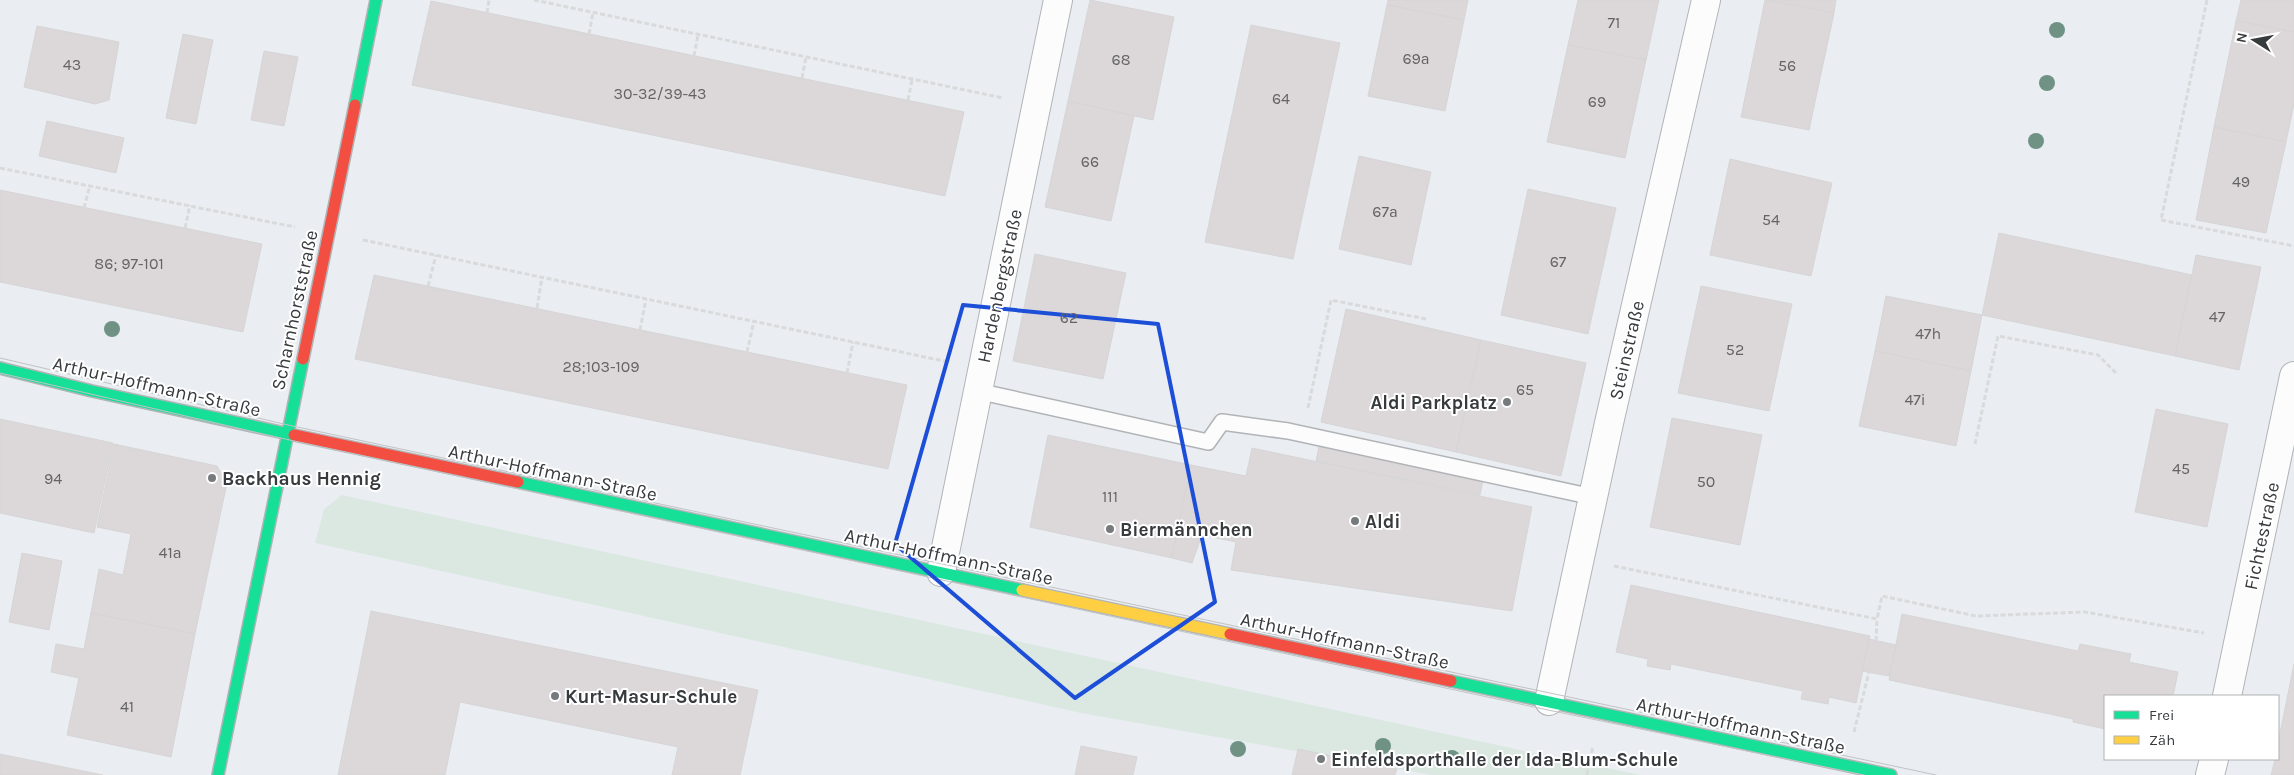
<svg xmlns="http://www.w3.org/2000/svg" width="2294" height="775" font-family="Karla,sans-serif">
	<rect width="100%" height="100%" fill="#eaeef2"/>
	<polygon fill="#dbe8e2" points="342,495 1557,758 1641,775 1432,775 1081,713 315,543 324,509"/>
	<g fill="#dcd7d8" stroke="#d6d5d6">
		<polygon points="1090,0 1174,17 1153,120 1068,101"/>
		<polygon points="1388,0 1468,0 1464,20 1387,5"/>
		<polygon points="1578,0 1659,0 1646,60 1568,45"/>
		<polygon points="1765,0 1834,13 1809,130 1741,117"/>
		<polygon points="1769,0 1836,0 1834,13"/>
		<polygon points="2241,0 2294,0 2294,32 2236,21"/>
		<polygon points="431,1 964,112 945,196 412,85"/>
		<polygon points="1387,5 1464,20 1445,111 1368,96"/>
		<polygon points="2236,21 2294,32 2294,104 2286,142 2214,127"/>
		<polygon points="1251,25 1340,43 1293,259 1205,242"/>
		<polygon points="37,26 119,42 109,100 95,104 24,87"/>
		<polygon points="183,34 213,40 196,124 166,118"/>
		<polygon points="1568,45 1646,60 1625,158 1547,142"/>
		<polygon points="264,51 298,57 284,126 251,120"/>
		<polygon points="1068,101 1134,116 1111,221 1045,207"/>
		<polygon points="47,121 124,138 116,173 39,156"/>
		<polygon points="2214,127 2286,142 2266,233 2196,220"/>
		<polygon points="1359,156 1431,172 1411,265 1339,249"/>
		<polygon points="1730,159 1832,183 1811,276 1710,255"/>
		<polygon points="1528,189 1616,208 1588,334 1501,315"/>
		<polygon points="0,190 262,244 243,332 0,282"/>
		<polygon points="1999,233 2192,275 2175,356 1982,315"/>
		<polygon points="1035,254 1126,273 1103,379 1013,361"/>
		<polygon points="2196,255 2261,267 2239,370 2175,356"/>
		<polygon points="374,275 907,385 888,469 355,359"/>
		<polygon points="1701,286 1792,304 1769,411 1678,393"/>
		<polygon points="1886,296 1982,315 1971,371 1875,351"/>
		<polygon points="1346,309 1481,340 1456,452 1321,422"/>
		<polygon points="1481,340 1586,363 1561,476 1456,452"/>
		<polygon points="1875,351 1971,371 1956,446 1859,426"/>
		<polygon points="2156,409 2228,424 2207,527 2135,512"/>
		<polygon points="1672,418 1762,435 1740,545 1650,527"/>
		<polygon points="0,419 113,443 94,533 0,513"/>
		<polygon points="1048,435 1191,465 1172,558 1030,527"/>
		<polygon points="114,444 217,466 227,483 195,634 91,613 99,569 123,575 131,534 97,527"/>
		<polygon points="1319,446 1483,480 1480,495 1316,461"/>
		<polygon points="1252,448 1532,507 1512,611 1231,570 1236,542 1202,535 1192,563 1172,558 1191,465 1246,476"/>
		<polygon points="22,553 62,561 49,630 9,622"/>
		<polygon points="1631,585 1870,636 1856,703 1829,697 1828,704 1801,699 1803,691 1671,664 1670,670 1647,666 1648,659 1616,652"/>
		<polygon points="371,611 758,690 740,775 672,775 678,747 460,702 445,775 338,775"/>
		<polygon points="91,613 195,634 171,757 67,735 79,678 51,672 56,644 84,649"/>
		<polygon points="1902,614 2078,651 2080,644 2131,654 2129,662 2178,672 2173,696 2105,696 2105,729 2073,722 2073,719 1889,680"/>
		<polygon points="1869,639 1896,645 1889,676 1862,671"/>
		<polygon points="2294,664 2294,775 2271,775 2275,759 2278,759 2278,743"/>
		<polygon points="1081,746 1137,757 1133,775 1075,775"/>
		<polygon points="1298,749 1397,769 1395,775 1292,775"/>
		<polygon points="0,754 103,775 0,775"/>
	</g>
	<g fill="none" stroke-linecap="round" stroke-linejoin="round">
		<defs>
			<polyline id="lane" points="977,391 1208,442 1222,422 1288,431 1593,497"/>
			<g id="street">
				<polyline points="941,572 1058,0"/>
				<polyline points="2227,696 2294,376"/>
				<polyline points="1549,701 1609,423 1706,0"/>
				<polyline points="2210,775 2214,759"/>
			</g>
			<g id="fast">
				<polyline points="355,105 376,0"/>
				<polyline points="0,368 92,391 294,435"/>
				<polyline points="518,482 1022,590"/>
				<polyline points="1451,681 1891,775"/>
				<polyline points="218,775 303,359"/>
			</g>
			<polyline id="slow" points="1022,590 1230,634"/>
			<g id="jam">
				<polyline points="303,359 355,105"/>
				<polyline points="294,435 518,482"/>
				<polyline points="1230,634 1451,681"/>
			</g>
		</defs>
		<use href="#lane" stroke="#b1b4b7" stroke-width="18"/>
		<use href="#street" stroke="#b1b4b7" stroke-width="30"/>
		<use href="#fast" stroke="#b1b4b7" stroke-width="14"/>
		<use href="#slow" stroke="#b1b4b7" stroke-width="14"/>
		<use href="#jam" stroke="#b1b4b7" stroke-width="14"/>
		<g stroke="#d8dadb" stroke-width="3" stroke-dasharray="5 2.5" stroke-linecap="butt">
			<polyline points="534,0 1003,98"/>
			<polyline points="2207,0 2161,220 2294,246"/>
			<polyline points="487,13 489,0"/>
			<polyline points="589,34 593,13"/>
			<polyline points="694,56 698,35"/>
			<polyline points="802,78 806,57"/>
			<polyline points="908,100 912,80"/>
			<polyline points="0,168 295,227"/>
			<polyline points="84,208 90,185"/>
			<polyline points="185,228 190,205"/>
			<polyline points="363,240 949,362"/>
			<polyline points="428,286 436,255"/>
			<polyline points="537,308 542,277"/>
			<polyline points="640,330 646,299"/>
			<polyline points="747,352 754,321"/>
			<polyline points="847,373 853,342"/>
			<polyline points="1308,408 1331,300 1426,319"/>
			<polyline points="1975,444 1998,336 2098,355 2116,373"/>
			<polyline points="1614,566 1877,619 1882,596 1976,616 2085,612 2204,633"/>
			<polyline points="1876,641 1877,619"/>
			<polyline points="1854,732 1869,672"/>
			<polyline points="1587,775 1593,746"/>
		</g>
		<use href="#lane" stroke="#fcfcfd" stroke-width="15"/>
		<use href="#street" stroke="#fcfcfd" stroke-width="28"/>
		<use href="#fast" stroke="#16e098" stroke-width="11"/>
		<use href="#slow" stroke="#ffcf43" stroke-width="11"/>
		<use href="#jam" stroke="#f24e42" stroke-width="11"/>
		<g stroke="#c1c3c4" stroke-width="1">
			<polyline points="0,358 288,425 1936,775"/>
			<polyline points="0,373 285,439 1548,710 1864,775"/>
		</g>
	</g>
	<g fill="#6f9285">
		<circle cx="2057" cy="30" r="8"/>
		<circle cx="2047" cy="83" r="8"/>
		<circle cx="2036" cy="141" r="8"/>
		<circle cx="112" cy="329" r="8"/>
		<circle cx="1383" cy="746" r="8"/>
		<circle cx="1238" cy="749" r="8"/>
		<circle cx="1452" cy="758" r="8"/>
	</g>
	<path fill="none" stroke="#1d4ed8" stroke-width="4" stroke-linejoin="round" d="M963 305 1158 324 1215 602 1075 698 895 544Z"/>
	<g fill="#767a7d" stroke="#fff" stroke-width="2">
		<circle cx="1507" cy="402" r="5"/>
		<circle cx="212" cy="478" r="5"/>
		<circle cx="1355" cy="521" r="5"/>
		<circle cx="1110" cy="529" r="5"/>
		<circle cx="555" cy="696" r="5"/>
		<circle cx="1321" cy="759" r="5"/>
	</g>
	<g text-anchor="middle" stroke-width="4" stroke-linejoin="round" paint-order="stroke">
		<g font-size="16" fill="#646467">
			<text x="1614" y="28">71</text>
			<text x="1416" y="64">69a</text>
			<text x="1121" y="65">68</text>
			<text x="72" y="70">43</text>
			<text x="1787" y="71">56</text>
			<text x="660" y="99">30-32/39-43</text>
			<text x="1281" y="104">64</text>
			<text x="1597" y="107">69</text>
			<text x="1090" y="167">66</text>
			<text x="2241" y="187">49</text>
			<text x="1385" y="217">67a</text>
			<text x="1771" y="225">54</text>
			<text x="1558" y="267">67</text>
			<text x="129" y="269">86; 97-101</text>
			<text x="2217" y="322">47</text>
			<text x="1069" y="323">62</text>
			<text x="1928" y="339">47h</text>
			<text x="1735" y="355">52</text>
			<text x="601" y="372">28;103-109</text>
			<text x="1525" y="395">65</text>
			<text x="1915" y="405">47i</text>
			<text x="2181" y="474">45</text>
			<text x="53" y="484">94</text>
			<text x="1706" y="487">50</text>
			<text x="1110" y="502">111</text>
			<text x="170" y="558">41a</text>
			<text x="127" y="712">41</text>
		</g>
		<g font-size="19" fill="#383b3e" stroke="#fff">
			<text transform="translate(999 286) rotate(-78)" y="7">Hardenbergstraße</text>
			<text transform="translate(294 310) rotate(-78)" y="7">Scharnhorststraße</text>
			<text transform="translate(1626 350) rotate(-77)" y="7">Steinstraße</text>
			<text transform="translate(157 386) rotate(13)" y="7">Arthur-Hoffmann-Straße</text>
			<text transform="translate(553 472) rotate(12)" y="7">Arthur-Hoffmann-Straße</text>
			<text transform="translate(2261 536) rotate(-78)" y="7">Fichtestraße</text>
			<text transform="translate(949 556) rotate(12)" y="7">Arthur-Hoffmann-Straße</text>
			<text transform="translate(1345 640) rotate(12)" y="7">Arthur-Hoffmann-Straße</text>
			<text transform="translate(1741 725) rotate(12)" y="7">Arthur-Hoffmann-Straße</text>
		</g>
		<g font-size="19" font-weight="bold" fill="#383b3e" stroke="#fff" text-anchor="start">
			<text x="1497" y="409" text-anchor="end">Aldi Parkplatz</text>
			<text x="222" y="485">Backhaus Hennig</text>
			<text x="1365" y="528">Aldi</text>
			<text x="1120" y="536">Biermännchen</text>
			<text x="565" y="703">Kurt-Masur-Schule</text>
			<text x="1331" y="766">Einfeldsporthalle der Ida-Blum-Schule</text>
		</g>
	</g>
	<rect x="2104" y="695" width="175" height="65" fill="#ffffff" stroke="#afb1b2"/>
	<rect x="2114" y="711" width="25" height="8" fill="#16e098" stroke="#afb1b2"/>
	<text x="2149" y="720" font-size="15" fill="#383b3e">Frei</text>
	<rect x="2114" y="736" width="25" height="8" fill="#ffcf43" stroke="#afb1b2"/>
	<text x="2149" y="745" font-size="15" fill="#383b3e">Zäh</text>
	<g transform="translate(2254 40) rotate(281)" stroke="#ffffff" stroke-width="4" paint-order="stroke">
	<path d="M0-4L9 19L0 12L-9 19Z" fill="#383b3e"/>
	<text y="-8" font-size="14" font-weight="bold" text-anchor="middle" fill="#383b3e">N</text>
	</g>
</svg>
